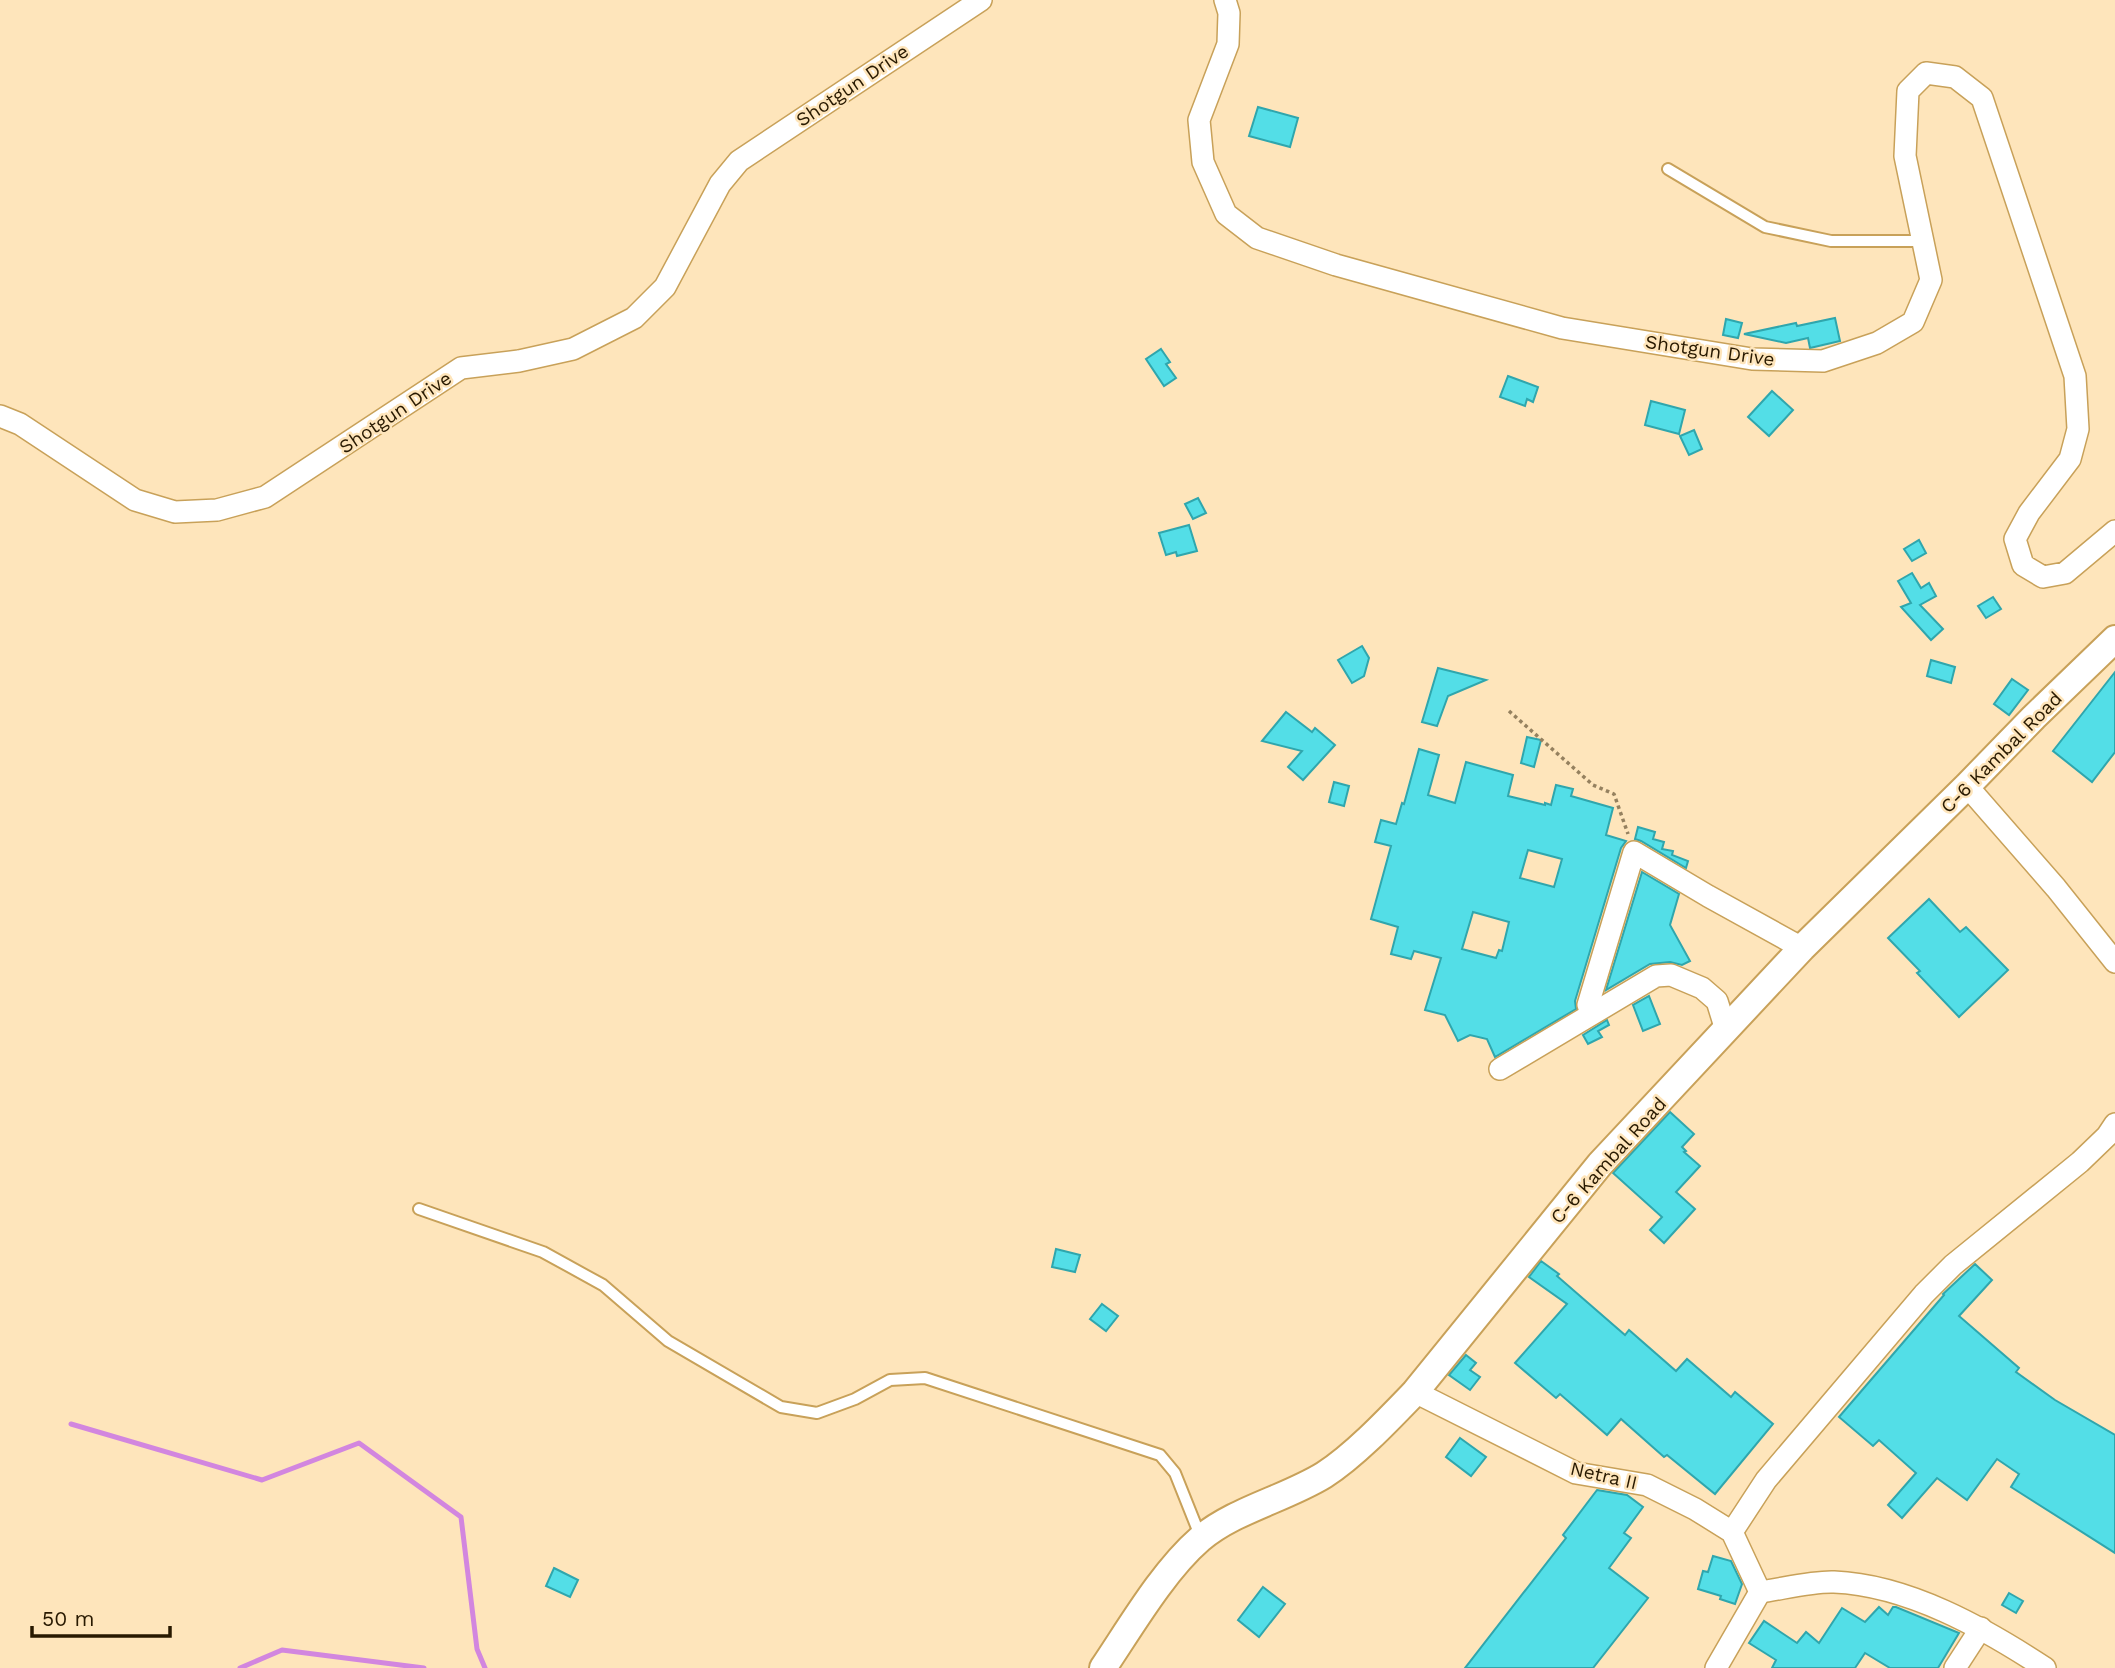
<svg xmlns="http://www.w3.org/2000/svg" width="2115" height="1668" font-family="'Work Sans',sans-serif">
	<rect width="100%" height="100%" fill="#fee5bb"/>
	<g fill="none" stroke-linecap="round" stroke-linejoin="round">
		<g stroke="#d286df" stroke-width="5">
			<polyline points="71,1424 262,1480 359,1443 461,1517 477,1649 485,1668"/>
			<polyline points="240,1668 282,1650 424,1668"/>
		</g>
	</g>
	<g fill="#53dee7" stroke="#2fa6ad" stroke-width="2" fill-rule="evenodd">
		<polygon points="1258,107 1298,118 1290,147 1249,136"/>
		<polygon points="1835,318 1840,341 1810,348 1808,338 1786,343 1744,334 1796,323 1797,326"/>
		<polygon points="1726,319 1742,323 1738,338 1723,335"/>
		<polygon points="1161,349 1170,362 1166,364 1176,378 1164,386 1146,359"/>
		<polygon points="1508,376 1538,387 1533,402 1527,399 1525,406 1500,397"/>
		<polygon points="1772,391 1793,410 1769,436 1748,417"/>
		<polygon points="1651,401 1685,410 1679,434 1645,425"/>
		<polygon points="1694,430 1702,449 1689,455 1680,436"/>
		<polygon points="1198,498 1206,513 1193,519 1185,504"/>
		<polygon points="1189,525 1197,551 1177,556 1176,552 1166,555 1159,533"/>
		<polygon points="1919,540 1926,553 1912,561 1904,549"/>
		<polygon points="1912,573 1921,588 1929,583 1936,596 1920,605 1943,629 1931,640 1901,607 1911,603 1898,581"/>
		<polygon points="1993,597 2001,609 1986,618 1978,606"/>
		<polygon points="1362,646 1369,658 1364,676 1352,683 1338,660"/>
		<polygon points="1931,660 1955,667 1951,683 1927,676"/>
		<polygon points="1438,668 1486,680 1448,696 1437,726 1422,722"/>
		<polygon points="2115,672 2115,752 2092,782 2053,751"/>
		<polygon points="2012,679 2028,690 2009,715 1994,704"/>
		<polygon points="1286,712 1312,732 1315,728 1335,745 1303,780 1288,767 1302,751 1262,741"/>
		<polygon points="1527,737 1541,740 1534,767 1521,763"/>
		<path d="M1419 749 1439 755 1428 795 1455 803 1466 762 1513 775 1508 796 1545 805V803L1551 805 1556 785 1573 789 1571 796 1613 808 1606 835 1626 841 1621 848 1575 1001 1576 1009 1495 1057 1487 1039 1470 1035 1458 1041 1445 1015 1425 1010 1441 958 1414 951 1411 959 1391 954 1398 927 1371 919 1391 846 1375 842 1381 820 1396 824 1402 803 1404 804ZM1528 850 1562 859 1554 887 1520 878ZM1473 912 1509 922 1502 951 1499 950 1496 958 1462 949Z"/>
		<polygon points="1334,782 1349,786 1344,806 1329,802"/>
		<polygon points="1638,827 1655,832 1653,839 1664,842 1662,849 1673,851 1672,855 1688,861 1686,868 1641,841 1635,839"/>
		<polygon points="1642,872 1679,894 1670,925 1690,961 1682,965 1670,962 1650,964 1606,990"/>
		<polygon points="1929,899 1960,932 1966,927 2008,970 1959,1017 1917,973 1920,971 1888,938"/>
		<polygon points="1649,996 1660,1024 1643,1031 1633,1005"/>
		<polygon points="1607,1020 1609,1025 1598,1031 1602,1037 1588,1044 1583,1035"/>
		<polygon points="1670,1112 1694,1134 1682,1147 1686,1151 1684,1152 1700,1166 1676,1192 1695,1209 1664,1243 1650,1230 1662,1217 1613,1173"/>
		<polygon points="1056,1249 1080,1255 1075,1272 1052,1267"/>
		<polygon points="1541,1261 1559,1274 1557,1276 1625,1335 1629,1330 1676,1371 1687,1359 1731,1397 1735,1392 1773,1424 1715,1494 1667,1455 1664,1457 1621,1419 1607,1435 1560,1394 1556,1398 1515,1363 1567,1304 1529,1277"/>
		<polygon points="1975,1264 1992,1280 1959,1316 2019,1368 2016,1372 2055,1400 2115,1435 2115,1553 2011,1487 2019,1474 1997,1459 1967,1500 1937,1478 1902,1518 1888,1505 1916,1473 1879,1440 1873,1446 1839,1417 1944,1295 1943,1294"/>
		<polygon points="1102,1304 1118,1316 1106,1331 1090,1319"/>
		<polygon points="1466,1355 1476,1363 1470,1370 1480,1377 1470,1390 1449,1375"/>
		<polygon points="1460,1438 1486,1457 1471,1476 1446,1457"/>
		<polygon points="1597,1490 1627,1495 1643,1507 1624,1533 1631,1538 1609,1568 1648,1598 1593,1668 1465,1668 1566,1538 1563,1535"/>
		<polygon points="1713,1556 1731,1561 1742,1584 1735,1604 1720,1599 1721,1596 1698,1589 1703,1571 1708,1572"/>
		<polygon points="554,1568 578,1580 570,1597 546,1586"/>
		<polygon points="1263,1587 1285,1604 1259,1637 1238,1620"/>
		<polygon points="2009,1593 2023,1601 2016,1613 2002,1605"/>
		<polygon points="1879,1607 1888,1615 1893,1607 1896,1607 1959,1633 1938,1668 1890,1668 1865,1653 1855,1668 1772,1668 1776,1660 1749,1643 1764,1621 1797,1643 1806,1632 1819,1643 1842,1608 1865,1622"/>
	</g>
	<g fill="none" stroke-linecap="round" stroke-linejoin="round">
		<defs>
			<g id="service">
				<polyline points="1668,169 1765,227 1831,241 1923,241"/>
				<polyline points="419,1209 543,1252 603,1285 668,1341 781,1407 817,1413 855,1399 890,1380 925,1378 1160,1455 1175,1473 1201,1538"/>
			</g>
			<g id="minor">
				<polyline points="1225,0 1229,13 1228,44 1199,120 1203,162 1226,214 1257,238 1336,265 1562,328 1752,359 1823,361 1877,343 1913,322 1931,280 1905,156 1908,91 1926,73 1955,77 1982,98 2075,376 2078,429 2070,459 2029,513 2015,539 2023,565 2043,577 2065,573 2115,531"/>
				<polyline points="0,416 20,424 135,500 175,512 217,510 265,497 461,368 519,361 573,349 634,318 665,287 720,184 739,161 981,0"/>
				<polyline points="1967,786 2056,888 2115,962"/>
				<polyline points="1588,1005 1634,852 1708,896 1802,948"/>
				<polyline points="1500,1069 1656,976 1671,975 1702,988 1717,1001 1726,1030"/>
				<polyline points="1415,1392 1576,1473 1647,1485 1695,1509 1732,1532 1760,1592"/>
				<polyline points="1732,1532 1766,1480 1924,1294 1953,1265 2080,1162 2107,1136 2115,1124"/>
				<path d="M1760 1592C1782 1589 1813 1581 1834 1582 1908 1585 1984 1628 2045 1668"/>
				<polyline points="1716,1668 1760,1592"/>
				<polyline points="1955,1668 1981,1628"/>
			</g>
			<path id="tertiary" d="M1103 1668C1130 1628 1163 1571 1200 1539 1234 1510 1285 1499 1324 1475 1355 1455 1389 1419 1415 1392L1600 1164 1802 948 1967 786 2034 717 2115 639"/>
		</defs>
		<use href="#service" stroke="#c8a159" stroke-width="14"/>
		<use href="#minor" stroke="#c8a159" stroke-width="24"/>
		<use href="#tertiary" stroke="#c8a159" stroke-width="30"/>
		<polyline stroke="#95815f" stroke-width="3.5" stroke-dasharray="3.5 3.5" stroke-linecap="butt" points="1509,711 1593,785 1614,794 1628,834"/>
		<use href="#service" stroke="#fff" stroke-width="10"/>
		<use href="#minor" stroke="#fff" stroke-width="21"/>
		<use href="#tertiary" stroke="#fff" stroke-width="26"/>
	</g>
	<g text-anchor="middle" stroke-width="5" stroke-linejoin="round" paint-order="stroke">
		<g font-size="19" fill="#281900" stroke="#fee5bb">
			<text transform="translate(852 85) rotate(-34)" y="7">Shotgun Drive</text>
			<text transform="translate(1710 350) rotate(8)" y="7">Shotgun Drive</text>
			<text transform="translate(395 412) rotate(-34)" y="7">Shotgun Drive</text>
			<text transform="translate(2001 752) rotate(-45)" y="7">C-6 Kambal Road</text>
			<text transform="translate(1608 1160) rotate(-48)" y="7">C-6 Kambal Road</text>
			<text transform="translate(1604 1475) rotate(13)" y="7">Netra II</text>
		</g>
	</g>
	<path d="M32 1626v10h138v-10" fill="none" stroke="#281900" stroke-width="3.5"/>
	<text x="42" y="1626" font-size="21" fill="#281900" stroke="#fee5bb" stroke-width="5" paint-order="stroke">50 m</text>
</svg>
